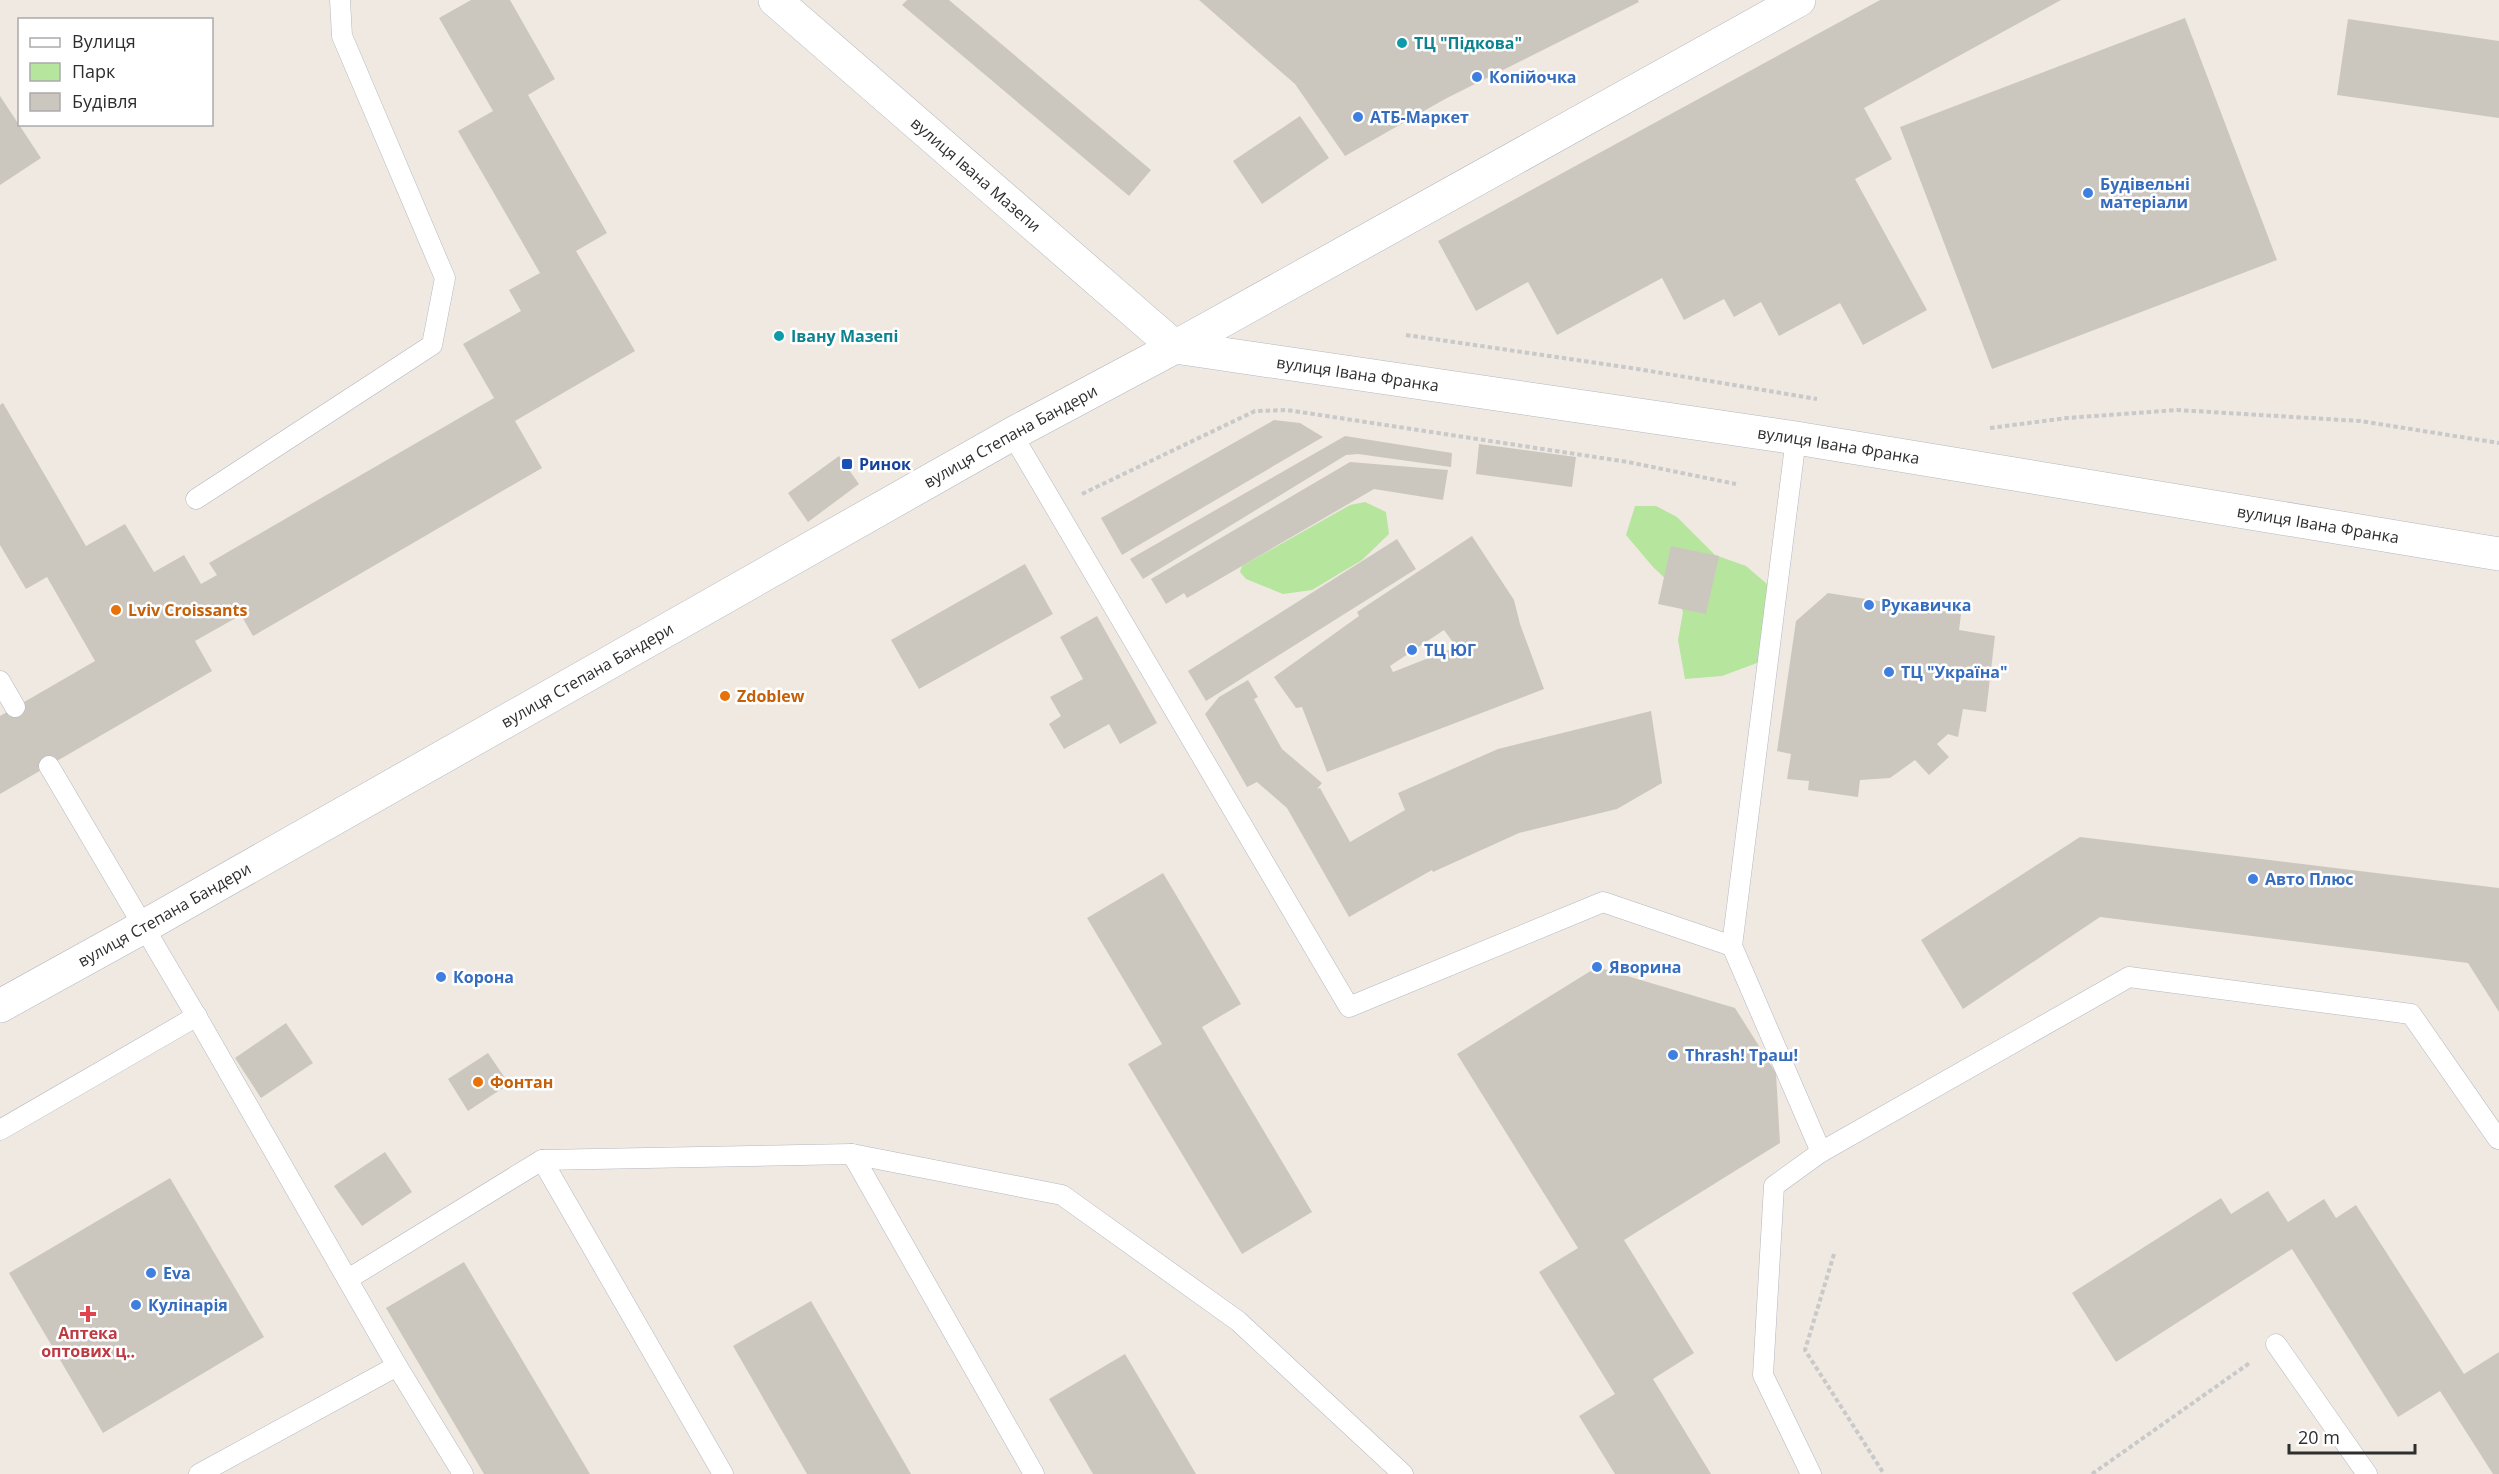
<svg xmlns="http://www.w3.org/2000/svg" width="2499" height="1474" font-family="'Open Sans',sans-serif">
	<rect width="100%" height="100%" fill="#efe9e1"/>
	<g fill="#b6e59e">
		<polygon points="1365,502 1386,512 1389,534 1362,560 1312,590 1283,594 1246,579 1240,572 1242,566 1350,505"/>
		<polygon points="1635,506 1656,506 1677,517 1715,555 1746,566 1767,584 1784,609 1757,663 1722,676 1685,679 1678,640 1683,612 1671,584 1653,567 1626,535"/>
	</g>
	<g fill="#cbc7bf" fill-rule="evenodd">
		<polygon points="471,0 510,0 555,79 528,95 607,233 576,251 635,351 515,421 542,468 253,636 241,615 195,641 212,671 0,794 0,716 95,661 47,577 26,589 0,545 0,405 3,403 86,546 125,524 154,572 184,555 201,584 217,575 209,563 494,398 463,344 521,311 509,290 540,273 458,131 493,111 439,18"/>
		<polygon points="907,0 949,0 1151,170 1129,196 902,5"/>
		<polygon points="1199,0 1638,0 1639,2 1445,99 1345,156 1295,84"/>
		<polygon points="1880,0 2061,0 1864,108 1892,159 1855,179 1927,310 1863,345 1840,303 1779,336 1761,302 1734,317 1724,299 1684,320 1662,278 1557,335 1528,282 1476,311 1438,241"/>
		<polygon points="2185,18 2277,260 1992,369 1900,127"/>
		<polygon points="2348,19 2499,41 2499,118 2337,95"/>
		<polygon points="0,96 41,158 0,185"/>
		<polygon points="1300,116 1329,158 1262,204 1233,161"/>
		<polygon points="1274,420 1300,423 1323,437 1122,555 1101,518"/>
		<polygon points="1345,436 1452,453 1451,467 1358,454 1346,455 1143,579 1130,559"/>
		<polygon points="1479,444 1576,457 1572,487 1476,474"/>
		<polygon points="839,456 859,484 808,522 788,493"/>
		<polygon points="1350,462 1448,470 1443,500 1374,489 1187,598 1184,593 1166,604 1151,579"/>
		<path d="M1472 536 1514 600 1520 624 1544 689 1327 772 1302 707 1296 708 1274 677 1359 616 1357 612ZM1444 630 1452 641 1454 648 1393 672 1390 666Z"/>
		<polygon points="1397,539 1416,569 1206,701 1188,671"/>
		<polygon points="1671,546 1719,556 1706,614 1658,604"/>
		<polygon points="1025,564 1053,614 919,689 891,640"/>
		<polygon points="1828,593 1961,614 1959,630 1995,636 1986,712 1963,709 1958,737 1948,734 1937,744 1949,757 1929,775 1915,760 1890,778 1860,780 1858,797 1808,790 1809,781 1787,779 1791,754 1777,751 1796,621"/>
		<polygon points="1097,616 1157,723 1120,744 1109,724 1064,749 1049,724 1061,716 1050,697 1083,679 1060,637"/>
		<polygon points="1248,680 1258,697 1254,699 1282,749 1322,783 1317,789 1320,788 1350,842 1405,810 1398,793 1498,749 1651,711 1662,783 1617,809 1519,833 1433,872 1432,870 1349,917 1287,808 1257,782 1247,787 1205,714 1219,697"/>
		<polygon points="2080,837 2499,888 2499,1012 2468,963 2100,917 1963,1009 1921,940"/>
		<polygon points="1163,873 1241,1004 1202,1027 1312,1212 1242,1254 1128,1064 1162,1044 1087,918"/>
		<polygon points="1597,967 1735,1008 1776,1073 1780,1143 1624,1240 1694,1353 1653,1379 1711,1474 1615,1474 1579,1416 1615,1394 1539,1272 1578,1248 1457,1054"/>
		<polygon points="286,1023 313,1063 261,1098 235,1058"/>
		<polygon points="488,1053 509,1084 468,1111 448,1079"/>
		<polygon points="385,1152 412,1192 362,1226 334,1186"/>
		<polygon points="170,1178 264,1337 103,1433 9,1273"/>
		<polygon points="2268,1191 2288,1222 2324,1199 2336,1218 2356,1205 2464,1374 2499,1352 2499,1474 2493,1474 2440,1391 2398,1417 2292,1249 2116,1362 2072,1293 2221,1198 2231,1214"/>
		<polygon points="464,1262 590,1474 484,1474 386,1308"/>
		<polygon points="811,1301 911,1474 807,1474 733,1346"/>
		<polygon points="1125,1354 1196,1474 1093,1474 1049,1399"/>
	</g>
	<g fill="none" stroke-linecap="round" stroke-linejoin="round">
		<defs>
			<g id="service">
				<polyline points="1012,434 1349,1007 1603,902 1732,946"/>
				<polyline points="1796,438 1732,946 1821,1152"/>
				<polyline points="196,499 432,345 445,278 342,36 340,0"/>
				<polyline points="0,681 15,707"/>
				<polyline points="49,766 201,1024 397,1366 463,1474"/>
				<polyline points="0,1130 197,1016"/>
				<polyline points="852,1154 1034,1474"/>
				<polyline points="542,1160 723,1474"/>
				<polyline points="348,1279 542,1160 852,1154 1062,1195 1238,1321 1403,1474"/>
				<polyline points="2276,1344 2367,1474"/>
				<polyline points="199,1474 397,1366"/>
				<polyline points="1811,1474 1763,1375 1774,1186 1821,1152 2129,977 2411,1014 2498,1139"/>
			</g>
			<g id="minor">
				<path id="s1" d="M775 0 1175 347 1799 0"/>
			</g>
			<g id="tertiary">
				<path id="s2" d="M0 1006 143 927 1012 434 1175 347 1796 438 2499 554"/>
			</g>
		</defs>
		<use href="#service" stroke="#b4b7c1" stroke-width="21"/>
		<use href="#minor" stroke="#b4b7c1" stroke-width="34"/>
		<use href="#tertiary" stroke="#b4b7c1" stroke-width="34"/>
		<g stroke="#c9c9c9" stroke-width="4" stroke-dasharray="4.5 3" stroke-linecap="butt">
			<polyline points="1406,335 1638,369 1817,399"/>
			<polyline points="1990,428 2067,418 2177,410 2360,421 2499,443"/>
			<polyline points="1082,494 1255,411 1287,410 1628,462 1736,484"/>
			<polyline points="1834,1254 1805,1350 1884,1474"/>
			<polyline points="2092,1474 2251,1362"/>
		</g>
		<use href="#service" stroke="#fff" stroke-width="20"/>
		<use href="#minor" stroke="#fff" stroke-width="33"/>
		<use href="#tertiary" stroke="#fff" stroke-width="33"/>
	</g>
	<g fill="#0f9aa8" stroke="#fff" stroke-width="2">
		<circle cx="1402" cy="43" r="6"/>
		<circle cx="779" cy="336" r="6"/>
	</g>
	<g fill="#3f7fe0" stroke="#fff" stroke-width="2">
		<circle cx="1477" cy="77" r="6"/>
		<circle cx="1358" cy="117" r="6"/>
		<circle cx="2088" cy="193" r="6"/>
		<circle cx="1869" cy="605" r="6"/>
		<circle cx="1412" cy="650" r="6"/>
		<circle cx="1889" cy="672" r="6"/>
		<circle cx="2253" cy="879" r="6"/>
		<circle cx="1597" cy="967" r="6"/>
		<circle cx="441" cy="977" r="6"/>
		<circle cx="1673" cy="1055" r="6"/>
		<circle cx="151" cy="1273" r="6"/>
		<circle cx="136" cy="1305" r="6"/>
	</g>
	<rect fill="#1a4fb4" stroke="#fff" stroke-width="2" x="841" y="458" width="12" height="12" rx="3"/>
	<g fill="#e8710a" stroke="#fff" stroke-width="2">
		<circle cx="116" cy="610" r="6"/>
		<circle cx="725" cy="696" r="6"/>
		<circle cx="478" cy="1082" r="6"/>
	</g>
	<path fill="#e0444e" stroke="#fff" stroke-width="2" d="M85 1305h6v6h6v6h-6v6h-6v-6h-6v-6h6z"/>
	<g text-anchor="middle" stroke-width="5" stroke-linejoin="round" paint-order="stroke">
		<g font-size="16" font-weight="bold" fill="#0d838f" stroke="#fff" text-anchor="start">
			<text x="1414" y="49">ТЦ "Підкова"</text>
			<text x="791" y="342">Івану Мазепі</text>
		</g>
		<g font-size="16" font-weight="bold" fill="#366cbe" stroke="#fff" text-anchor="start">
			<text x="1489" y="83">Копійочка</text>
			<text x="1370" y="123">АТБ-Маркет</text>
			<text x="2100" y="190">Будівельні<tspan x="2100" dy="18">матеріали</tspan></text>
			<text x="1881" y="611">Рукавичка</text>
			<text x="1424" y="656">ТЦ ЮГ</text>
			<text x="1901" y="678">ТЦ "Україна"</text>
			<text x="2265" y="885">Авто Плюс</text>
			<text x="1609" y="973">Яворина</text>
			<text x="453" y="983">Корона</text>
			<text x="1685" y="1061">Thrash! Траш!</text>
			<text x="163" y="1279">Eva</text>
			<text x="148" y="1311">Кулінарія</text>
		</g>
		<g font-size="16" fill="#2e2e2e" stroke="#fff">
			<text dy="6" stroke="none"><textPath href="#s1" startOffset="266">вулиця Івана Мазепи</textPath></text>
			<text dy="6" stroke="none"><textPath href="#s2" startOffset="1532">вулиця Івана Франка</textPath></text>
			<text dy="6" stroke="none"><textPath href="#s2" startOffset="1160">вулиця Степана Бандери</textPath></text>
			<text dy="6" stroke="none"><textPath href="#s2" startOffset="2018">вулиця Івана Франка</textPath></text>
			<text dy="6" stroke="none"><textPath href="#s2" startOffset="2504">вулиця Івана Франка</textPath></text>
			<text dy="6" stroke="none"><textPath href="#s2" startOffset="674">вулиця Степана Бандери</textPath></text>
			<text dy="6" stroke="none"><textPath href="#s2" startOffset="188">вулиця Степана Бандери</textPath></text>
		</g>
		<g font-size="16" font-weight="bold" fill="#164399" stroke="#fff" text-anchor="start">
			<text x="859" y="470">Ринок</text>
		</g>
		<g font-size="16" font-weight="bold" fill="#c56008" stroke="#fff" text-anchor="start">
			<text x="128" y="616">Lviv Croissants</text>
			<text x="737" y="702">Zdoblew</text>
			<text x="490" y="1088">Фонтан</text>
		</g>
		<g font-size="16" font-weight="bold" fill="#be3a42" stroke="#fff">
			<text x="88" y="1339">Аптека<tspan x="88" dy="18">оптових ц‥</tspan></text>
		</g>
	</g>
	<rect x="18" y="18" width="195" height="108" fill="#ffffff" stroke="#ababab" stroke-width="1.5"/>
	<rect x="30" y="38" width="30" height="9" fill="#ffffff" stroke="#ababab" stroke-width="1.5"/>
	<text x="72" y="48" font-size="18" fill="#2e2e2e">Вулиця</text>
	<rect x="30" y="63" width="30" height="18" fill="#b6e59e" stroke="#ababab" stroke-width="1.5"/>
	<text x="72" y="78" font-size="18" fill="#2e2e2e">Парк</text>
	<rect x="30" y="93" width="30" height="18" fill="#cbc7bf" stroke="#ababab" stroke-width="1.5"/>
	<text x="72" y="108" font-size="18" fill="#2e2e2e">Будівля</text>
	<path d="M2289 1444v9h126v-9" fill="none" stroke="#2e2e2e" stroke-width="3"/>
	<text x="2298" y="1444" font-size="18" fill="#2e2e2e" stroke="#ffffff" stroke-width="4.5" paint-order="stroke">20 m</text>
</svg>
